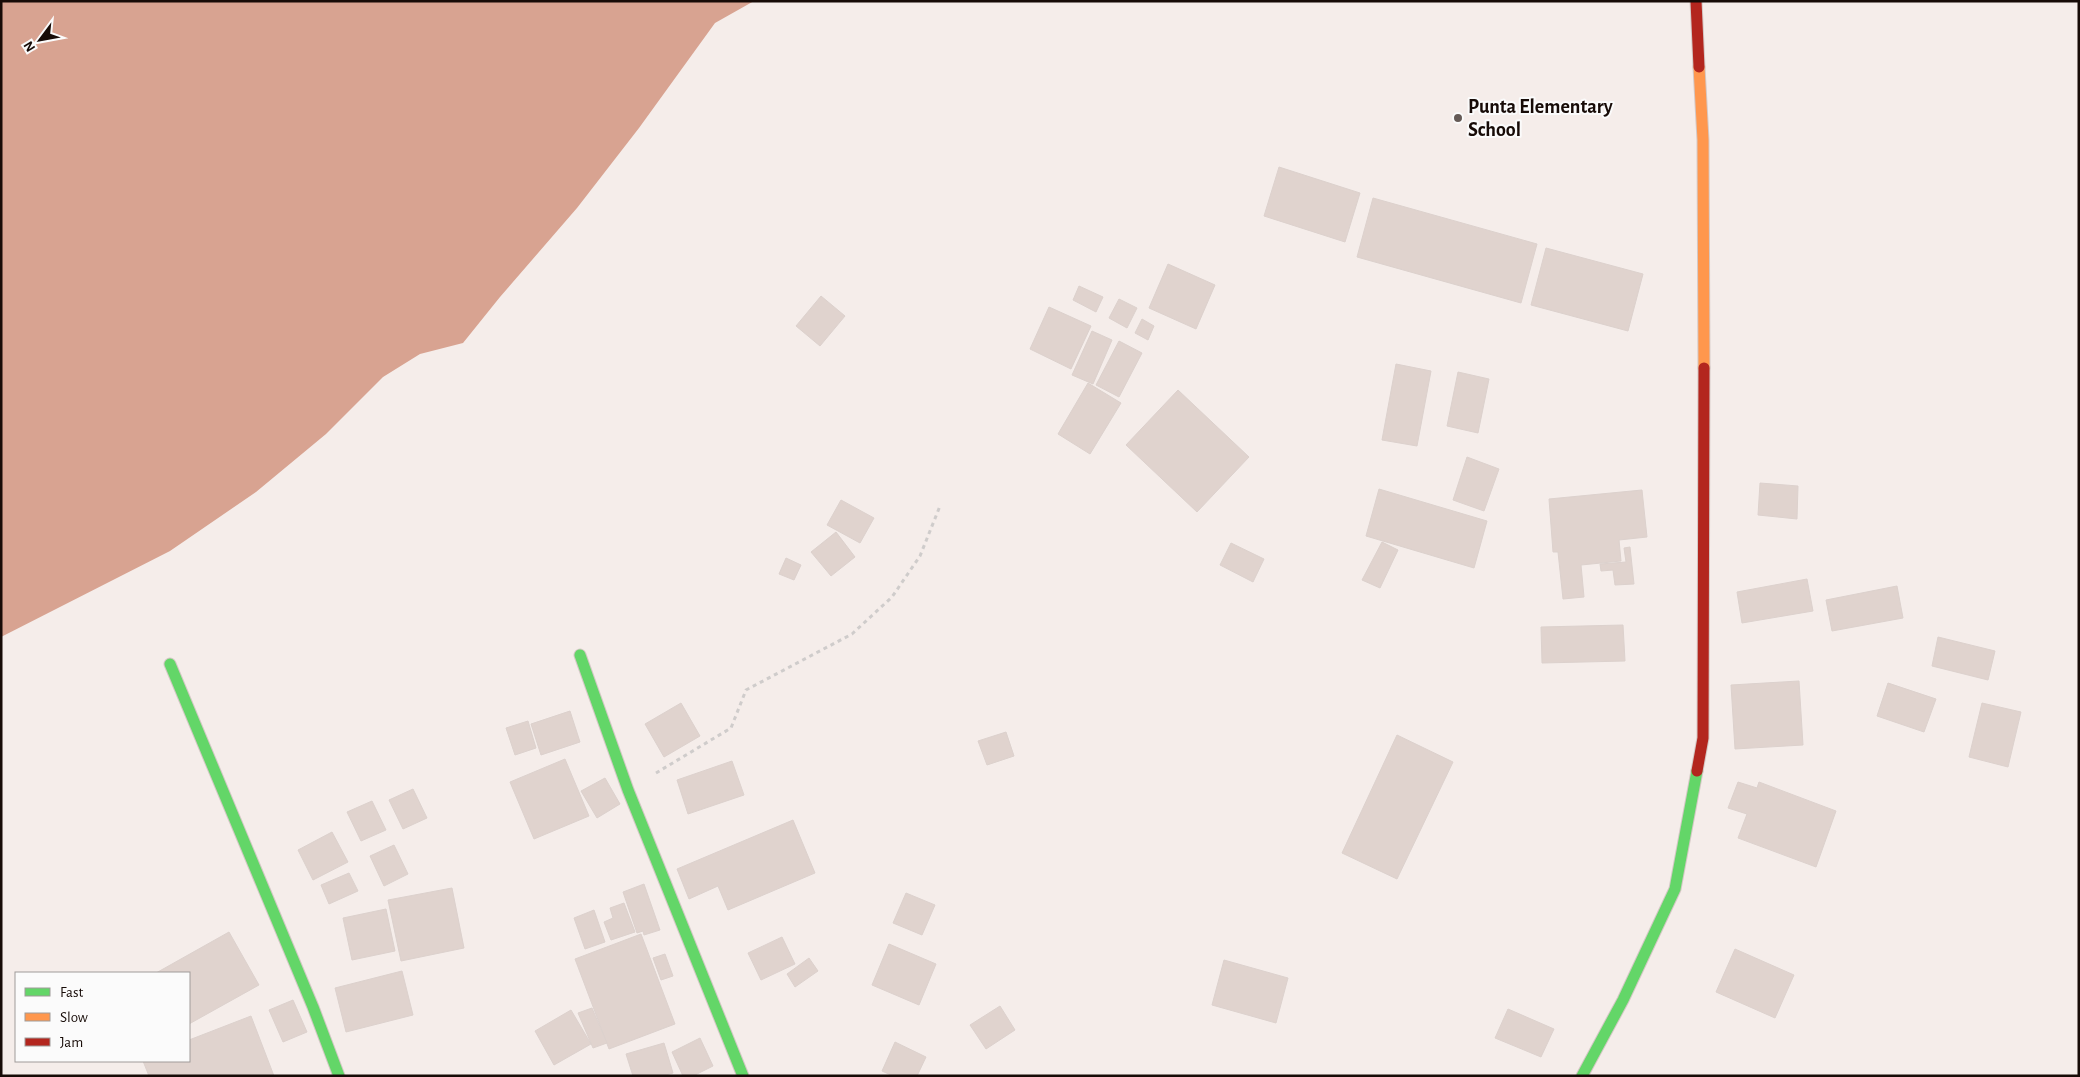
<svg xmlns="http://www.w3.org/2000/svg" width="2080" height="1077" font-family="'Alegreya Sans',sans-serif">
	<rect width="100%" height="100%" fill="#f5edea"/>
	<polygon fill="#d8a391" points="1,1 754,1 715,23 639,128 577,208 500,297 463,343 420,354 383,377 326,434 256,492 170,551 1,637"/>
	<g fill="#e0d3ce" stroke="#dcd1cd">
		<polygon points="1279,167 1360,193 1345,242 1264,216"/>
		<polygon points="1373,198 1537,244 1521,303 1357,257"/>
		<polygon points="1546,248 1643,274 1628,331 1531,305"/>
		<polygon points="1168,264 1215,285 1196,329 1149,308"/>
		<polygon points="1079,286 1103,297 1096,312 1073,300"/>
		<polygon points="821,296 845,316 820,346 796,326"/>
		<polygon points="1119,299 1137,308 1127,328 1109,318"/>
		<polygon points="1049,307 1091,326 1071,369 1030,349"/>
		<polygon points="1142,319 1154,326 1148,340 1135,333"/>
		<polygon points="1092,331 1112,340 1093,384 1072,375"/>
		<polygon points="1119,341 1142,353 1119,397 1096,385"/>
		<polygon points="1396,364 1431,371 1417,446 1382,440"/>
		<polygon points="1458,372 1489,379 1478,433 1447,426"/>
		<polygon points="1088,383 1121,403 1090,454 1058,434"/>
		<polygon points="1178,390 1249,457 1197,512 1126,445"/>
		<polygon points="1467,457 1499,469 1484,511 1453,500"/>
		<polygon points="1760,483 1798,486 1797,519 1758,515"/>
		<polygon points="1379,489 1487,521 1474,568 1366,536"/>
		<polygon points="1642,490 1647,537 1619,540 1621,561 1581,565 1584,597 1563,599 1558,552 1553,552 1549,499"/>
		<polygon points="841,500 874,518 860,543 827,525"/>
		<polygon points="836,532 855,557 831,576 811,552"/>
		<polygon points="1382,542 1398,550 1380,588 1362,580"/>
		<polygon points="1231,543 1264,559 1253,582 1220,565"/>
		<polygon points="1630,547 1634,584 1615,585 1613,570 1601,571 1600,564 1626,562 1624,548"/>
		<polygon points="786,558 801,565 794,580 779,574"/>
		<polygon points="1807,579 1813,611 1742,623 1737,592"/>
		<polygon points="1897,586 1903,618 1832,631 1826,600"/>
		<polygon points="1623,625 1625,661 1542,663 1541,627"/>
		<polygon points="1938,637 1995,651 1988,680 1932,666"/>
		<polygon points="1799,681 1803,745 1735,749 1731,685"/>
		<polygon points="1888,683 1936,699 1924,732 1877,716"/>
		<polygon points="681,703 700,736 664,757 645,724"/>
		<polygon points="1982,703 2021,712 2008,767 1969,757"/>
		<polygon points="570,711 580,742 541,755 531,724"/>
		<polygon points="528,721 536,748 515,755 506,728"/>
		<polygon points="1006,732 1014,756 987,765 978,741"/>
		<polygon points="1397,735 1453,762 1397,879 1342,853"/>
		<polygon points="565,759 589,816 534,839 510,782"/>
		<polygon points="732,761 744,795 688,814 677,780"/>
		<polygon points="605,778 620,804 597,818 581,791"/>
		<polygon points="1738,782 1757,788 1759,782 1836,811 1816,867 1738,838 1747,814 1728,808"/>
		<polygon points="413,789 427,818 403,829 389,800"/>
		<polygon points="372,801 386,830 361,841 347,812"/>
		<polygon points="793,820 815,873 728,910 718,886 689,899 677,869"/>
		<polygon points="332,832 348,862 313,880 298,850"/>
		<polygon points="394,845 408,874 384,886 370,856"/>
		<polygon points="349,873 358,891 329,904 321,885"/>
		<polygon points="644,884 660,930 644,935 643,931 637,933 623,892"/>
		<polygon points="452,888 464,948 401,961 388,900"/>
		<polygon points="906,893 935,905 922,935 893,923"/>
		<polygon points="624,903 635,932 611,940 604,922 613,918 610,908"/>
		<polygon points="386,909 395,951 352,960 343,918"/>
		<polygon points="594,910 605,942 585,949 574,918"/>
		<polygon points="229,932 259,985 189,1024 189,973 156,973"/>
		<polygon points="641,934 675,1024 609,1049 575,959"/>
		<polygon points="782,937 795,964 761,980 748,953"/>
		<polygon points="889,944 936,964 919,1005 872,985"/>
		<polygon points="1735,949 1794,975 1775,1018 1716,992"/>
		<polygon points="665,954 673,976 661,980 653,958"/>
		<polygon points="809,958 818,971 795,987 787,974"/>
		<polygon points="1224,960 1288,978 1276,1023 1212,1005"/>
		<polygon points="402,971 413,1015 346,1032 335,988"/>
		<polygon points="293,1000 307,1032 283,1042 269,1010"/>
		<polygon points="1000,1006 1015,1030 986,1049 970,1025"/>
		<polygon points="592,1008 607,1043 593,1048 578,1013"/>
		<polygon points="1508,1009 1554,1029 1541,1057 1495,1038"/>
		<polygon points="571,1010 591,1044 554,1065 535,1031"/>
		<polygon points="251,1016 274,1076 149,1076 143,1061 189,1061 189,1040"/>
		<polygon points="700,1038 713,1066 693,1076 683,1076 672,1052"/>
		<polygon points="895,1042 926,1057 917,1076 893,1076 882,1071"/>
		<polygon points="664,1043 673,1073 662,1076 633,1076 626,1054"/>
	</g>
	<g fill="none" stroke-linecap="round" stroke-linejoin="round">
		<defs>
			<g id="fast">
				<polyline points="580,655 628,790 743,1076"/>
				<polyline points="170,664 313,1007 339,1076"/>
				<polyline points="1582,1076 1623,1000 1675,889 1697,771"/>
			</g>
			<polyline id="slow" points="1699,67 1703,140 1704,368"/>
			<g id="jam">
				<polyline points="1696,1 1699,67"/>
				<polyline points="1697,771 1703,738 1704,368"/>
			</g>
		</defs>
		<use href="#fast" stroke="#d4c8c5" stroke-width="13"/>
		<use href="#slow" stroke="#d4c8c5" stroke-width="13"/>
		<use href="#jam" stroke="#d4c8c5" stroke-width="13"/>
		<polyline stroke="#cfcccb" stroke-width="3" stroke-dasharray="4 4" stroke-linecap="butt" points="656,773 731,728 746,690 852,634 892,597 920,556 940,506"/>
		<use href="#fast" stroke="#63d668" stroke-width="11"/>
		<use href="#slow" stroke="#ff974d" stroke-width="11"/>
		<use href="#jam" stroke="#b3261e" stroke-width="11"/>
	</g>
	<circle fill="#655a56" stroke="#fbfbfb" stroke-width="2" cx="1458" cy="118" r="5"/>
	<g text-anchor="middle" stroke-width="4" stroke-linejoin="round" paint-order="stroke">
		<g font-size="20" font-weight="bold" fill="#170b07" stroke="#fbfbfb" text-anchor="start">
			<text x="1468" y="113">Punta Elementary<tspan x="1468" dy="23">School</tspan></text>
		</g>
	</g>
	<rect width="2080" height="1077" fill="none" stroke="#170b07" stroke-width="5"/>
	<rect x="15" y="972" width="175" height="90" fill="#fbfbfb" stroke="#a09b99"/>
	<rect x="25" y="988" width="25" height="8" fill="#63d668" stroke="#a09b99"/>
	<text x="60" y="997" font-size="15" fill="#170b07">Fast</text>
	<rect x="25" y="1013" width="25" height="8" fill="#ff974d" stroke="#a09b99"/>
	<text x="60" y="1022" font-size="15" fill="#170b07">Slow</text>
	<rect x="25" y="1038" width="25" height="8" fill="#b3261e" stroke="#a09b99"/>
	<text x="60" y="1047" font-size="15" fill="#170b07">Jam</text>
	<g transform="translate(40 40) rotate(238)" stroke="#fbfbfb" stroke-width="4" paint-order="stroke">
	<path d="M0-4L9 19L0 12L-9 19Z" fill="#170b07"/>
	<text y="-8" font-size="14" font-weight="bold" text-anchor="middle" fill="#170b07">N</text>
	</g>
</svg>
